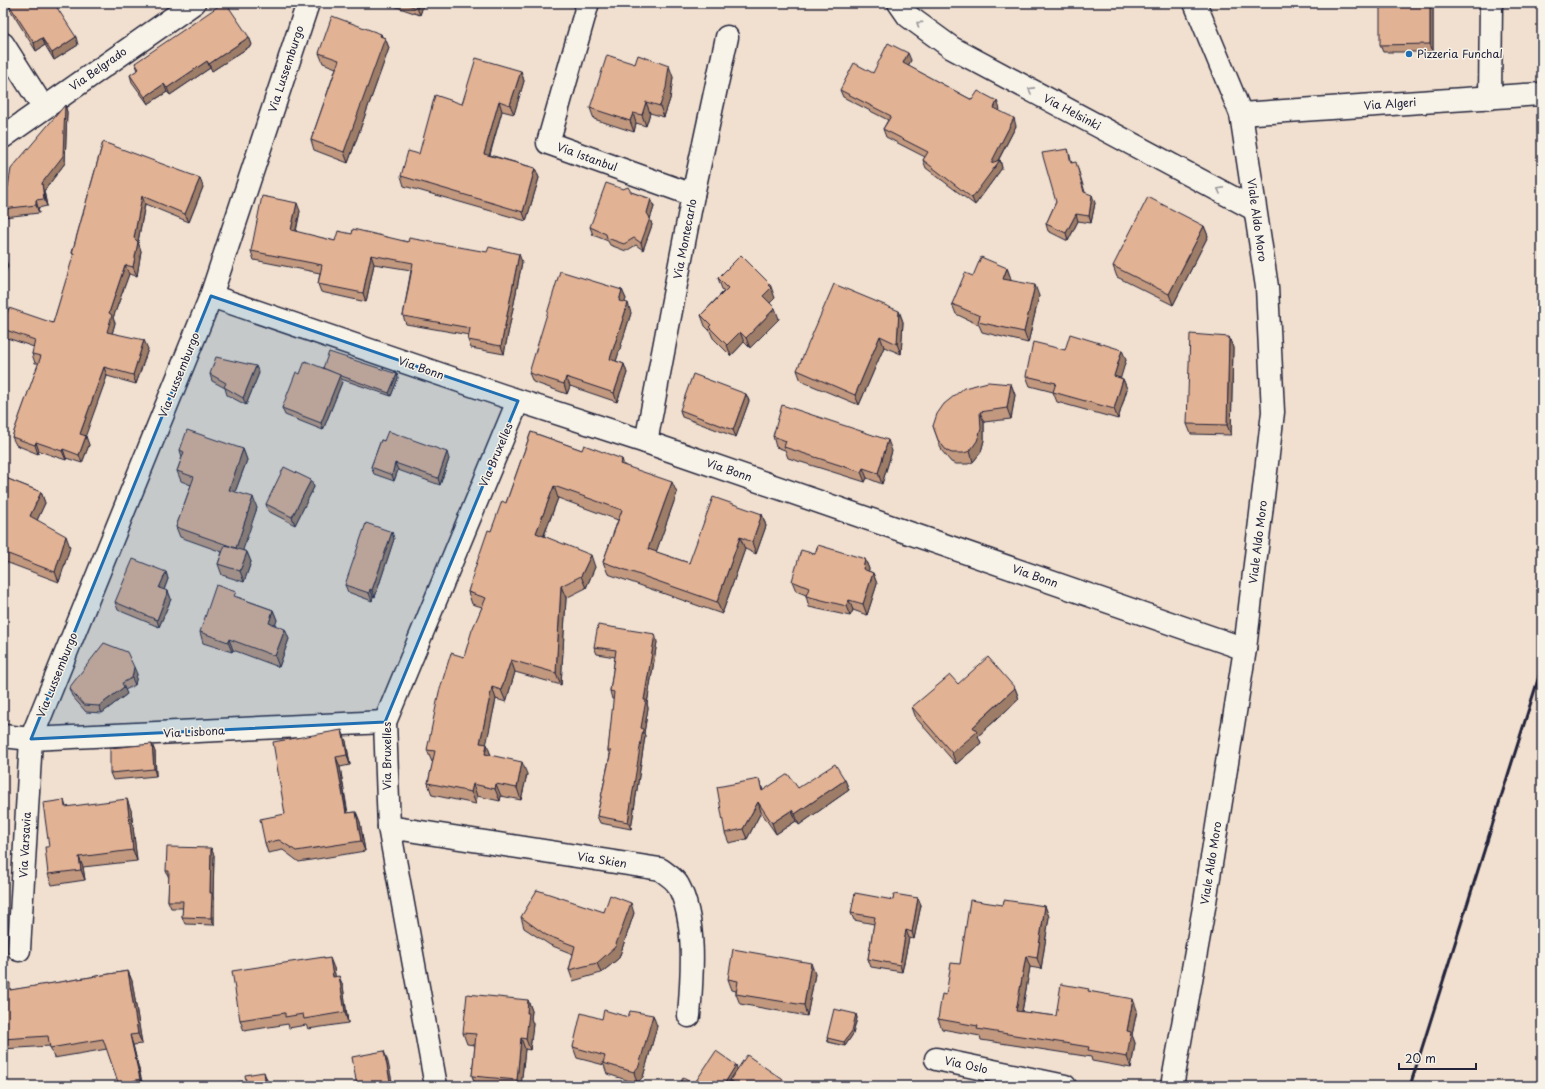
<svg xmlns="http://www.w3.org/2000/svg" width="1545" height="1089" font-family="'Playpen Sans',sans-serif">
	<rect width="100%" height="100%" fill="#f1e0cf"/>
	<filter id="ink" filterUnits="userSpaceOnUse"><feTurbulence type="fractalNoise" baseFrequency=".025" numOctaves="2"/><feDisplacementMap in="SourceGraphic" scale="8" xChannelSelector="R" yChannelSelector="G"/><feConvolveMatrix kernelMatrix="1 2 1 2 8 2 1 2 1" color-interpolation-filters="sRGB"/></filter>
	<g filter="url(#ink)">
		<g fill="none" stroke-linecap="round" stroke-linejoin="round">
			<defs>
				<g id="minor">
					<polyline points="899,3 908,16 952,48 1254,209"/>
					<polyline points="587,6 548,143 693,195"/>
					<polyline points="3,44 43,107"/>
					<polyline points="1490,98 1491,3"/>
					<polyline points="1241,114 1540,94"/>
					<polyline points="3,137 194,3"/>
					<polyline points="211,296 501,395 646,442 1245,649"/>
					<polyline points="646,442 693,195 727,37"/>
					<polyline points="3,736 31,739 385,722"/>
					<path d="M389 827 660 869C665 873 675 879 678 885 697 920 692 978 689 1016"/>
					<polyline points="19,950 31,739 211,296 308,3"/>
					<polyline points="936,1059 1065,1086"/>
					<polyline points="436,1086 389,827 385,722 518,401"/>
				</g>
				<polyline id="secondary" points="1172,1086 1205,902 1245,649 1273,412 1267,287 1241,114 1195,3"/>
			</defs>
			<use href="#minor" stroke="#22223b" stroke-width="25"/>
			<use href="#secondary" stroke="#22223b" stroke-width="25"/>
			<use href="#minor" stroke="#f7f3e8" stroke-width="22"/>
			<use href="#secondary" stroke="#f7f3e8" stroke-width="22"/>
			<polyline stroke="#22223b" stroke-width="3" points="1410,1086 1542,667"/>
		</g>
		<g fill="#c2997f" stroke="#22223b">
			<polygon points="8,3 78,45 54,60 45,45 36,51 11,11"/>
			<polygon points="385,3 424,3 420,15"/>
			<polygon points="1433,4 1433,52 1383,52 1380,45"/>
			<polygon points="381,34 382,37 385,38 389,48 348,163 314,150 311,140 336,68 323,63 319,53"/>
			<polygon points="249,37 252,45 212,71 210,68 170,95 167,92 148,104 132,82 130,75 138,70 135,63"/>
			<polygon points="911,60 908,66 972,100 1000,109 999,110 1016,126 998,161 1000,160 1002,168 975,205 926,168 923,160 925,157 886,137 883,129 888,120 843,97 840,90 873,73"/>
			<polygon points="521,71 524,81 514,114 502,111 490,155 535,168 539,178 526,221 404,186 401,176 419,154"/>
			<polygon points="673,77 670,99 664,117 650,113 646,126 636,123 634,132 594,119 590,108"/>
			<polygon points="65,105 67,112 65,163 44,191 47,206 38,208 39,213 4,217 3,214 3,190 8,187"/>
			<polygon points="103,142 203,187 189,222 145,204 138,242 141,251 137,276 129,274 113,318 115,323 112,334 148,349 136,384 107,376 85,436 89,445 82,463 66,458 66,460 39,451 38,454 16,445 12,437 39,363 35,363 32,354 34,347 4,337 3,334 3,324 53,323 74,256 72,253"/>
			<polygon points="1068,149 1072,163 1078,169 1085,192 1095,203 1091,223 1078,221 1068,241 1048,231 1046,224 1056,202"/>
			<polygon points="631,192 651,199 654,207 650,219 652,225 643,250 636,245 626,251 610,245 608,241 593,235 590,227"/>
			<polygon points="300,211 296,232 335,241 352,234 408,242 522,262 504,354 471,348 468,340 469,335 406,324 403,316 411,270 374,264 366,302 321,292 318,284 320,273 254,260 251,251"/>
			<polygon points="1204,226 1208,236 1173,305 1117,277 1113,266"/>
			<polygon points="1007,268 1011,279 1010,280 1039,296 1028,343 982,332 979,325 956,314 952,304 973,276"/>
			<polygon points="718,278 774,294 773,295 775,298 770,303 779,319 750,348 744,342 731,356 713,338 710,331 705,326 701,315 724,291 722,289"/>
			<polygon points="622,290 626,299 624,302 631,313 616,361 624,364 627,373 617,402 570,386 567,394 533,382 529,373"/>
			<polygon points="899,311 903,322 901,354 884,347 859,405 801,381 797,370"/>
			<polygon points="1229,337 1233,348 1231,435 1191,434 1187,424"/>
			<polygon points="1065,350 1126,360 1120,378 1123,379 1127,389 1118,419 1057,402 1053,392 1030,386 1026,376"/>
			<polygon points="323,368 397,374 398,378 391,396 341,379 342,382 323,430 285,415 282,408 300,374"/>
			<polygon points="259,373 246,405 227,395 225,388 212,381 210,374"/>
			<polygon points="1011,384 1015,395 1011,419 984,422 984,440 981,452 973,462 968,464 956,464 951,462 942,451 933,426"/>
			<polygon points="746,394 749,401 736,437 682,417 680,410"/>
			<polygon points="531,432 624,465 677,493 656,552 689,563 762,514 766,526 756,554 745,549 722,614 608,574 603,562 618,520 558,498 544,536 595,567 586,588 566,598 561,685 515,672 506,702 496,699 486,744 491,755 527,774 521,800 501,796 500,801 477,796 476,804 432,795 428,783 433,762 432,762 427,750 464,657 482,607 472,604 468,592 491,531 506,503"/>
			<polygon points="773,436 892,451 882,484 867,478 865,482 788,458 785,450 776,447"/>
			<polygon points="381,440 449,459 440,485 398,470 394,481 374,474 371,467"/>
			<polygon points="243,449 247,460 235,492 257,508 242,550 247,552 251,562 244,582 222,575 218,564 222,552 180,537 176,527 191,485 181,481 177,471 182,457 180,450"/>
			<polygon points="3,477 41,492 45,503 37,520 70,547 59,582 3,561"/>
			<polygon points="311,480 314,487 295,525 268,511 266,504"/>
			<polygon points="392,532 394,539 375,597 373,596 372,601 348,592 345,585"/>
			<polygon points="815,554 865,559 869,569 868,571 873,573 877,584 867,615 853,610 850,616 809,607 806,596 806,595 796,591 792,581"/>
			<polygon points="166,572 168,579 164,590 168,591 171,599 159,627 118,610 115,602"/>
			<polygon points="237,597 273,610 277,620 275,625 289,639 279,667 233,650 232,652 203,643 200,632"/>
			<polygon points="657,642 647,704 648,708 644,733 645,736 631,829 600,823 597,816 610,755 608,751 614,699 612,699 610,691 615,657 597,654 594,647"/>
			<polygon points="137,674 135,685 125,690 127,694 102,713 86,712 72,696 69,688"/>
			<polygon points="958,684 1015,688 1019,699 978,736 981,743 956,764 916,718 912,707"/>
			<polygon points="346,741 350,765 340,767 348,813 356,812 360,822 365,851 299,862 283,850 268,853 265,843 285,814"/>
			<polygon points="152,744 155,752 156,776 113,780 110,773"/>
			<polygon points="845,780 849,790 799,825 796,821 776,834 761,812 747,839 729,843 725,833 763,791 798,788"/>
			<polygon points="64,800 66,807 131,810 137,861 83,867 85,880 52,885 48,874 49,847"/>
			<polygon points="214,855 213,896 214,901 214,925 185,924 182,917 183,908 171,908 168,901 169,878 166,871"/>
			<polygon points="918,898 921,905 914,939 909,938 902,972 871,967 868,959 874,924 854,920 851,913 893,900"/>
			<polygon points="1003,905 1045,906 1049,917 1041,969 1030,967 1022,1012 1056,1016 1090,991 1137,1010 1132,1035 1135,1043 1131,1068 1092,1061 1091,1057 981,1040 980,1036 942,1029 938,1019 946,995 960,964"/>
			<polygon points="604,912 634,913 619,958 601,973 573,981 569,970 573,954 550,945 524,928 521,917"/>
			<polygon points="324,957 325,959 334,968 335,976 343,986 348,1023 308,1029 306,1025 289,1028 288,1024 244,1031 240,1020"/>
			<polygon points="128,971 132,981 142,1044 133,1045 143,1086 115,1086 119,1085 107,1049 54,1058 50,1046 3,1049 3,983 12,990"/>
			<polygon points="815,974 807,1016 740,1004 736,994 736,991 732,990 728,979"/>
			<polygon points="528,1000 532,1011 531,1019 533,1024 530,1050 525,1049 521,1086 476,1086 472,1076 475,1045 467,1044 463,1033"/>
			<polygon points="856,1014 857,1018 853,1034 845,1046 828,1042 827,1038"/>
			<polygon points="602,1019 657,1026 643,1077 637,1083 607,1074 604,1065 577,1058 573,1047"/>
			<polygon points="736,1065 737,1070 792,1086 732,1086 731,1084 730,1086 678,1086 694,1084"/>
		</g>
		<g fill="#9e7d68" stroke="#22223b">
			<polygon points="419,3 424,3 420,15 417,8"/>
			<polygon points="797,3 801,3 798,6"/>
			<polygon points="1430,3 1432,3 1433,4 1433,52 1430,44"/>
			<polygon points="381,34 384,42 385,38 389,48 348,163 344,152"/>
			<polygon points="76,37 78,45 54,60 52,53"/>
			<polygon points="249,37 252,45 212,71 209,64"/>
			<polygon points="42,38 45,45 36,51 34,43"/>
			<polygon points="908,53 911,60 906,70 903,63"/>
			<polygon points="207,61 210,68 170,95 167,88"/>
			<polygon points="669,66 673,77 670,99 664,117 660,106"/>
			<polygon points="521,71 524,81 514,114 510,105"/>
			<polygon points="164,84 167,92 148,104 145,97"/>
			<polygon points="499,101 502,111 487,163 484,154"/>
			<polygon points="997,101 1000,109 997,115 994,108"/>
			<polygon points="646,102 650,113 646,126 642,115"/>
			<polygon points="65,105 67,112 65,163 44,191 47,206 44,199 42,183"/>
			<polygon points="633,113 636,123 634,132 630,121"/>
			<polygon points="1014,118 1016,126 994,168 1000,160 1002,168 975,205 972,198"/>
			<polygon points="535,168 539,178 526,221 523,212"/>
			<polygon points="200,178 203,187 189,222 185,214"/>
			<polygon points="1092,195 1095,203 1091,223 1089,216"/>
			<polygon points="142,196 145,204 137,246 134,238"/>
			<polygon points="651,199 654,207 650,219 652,225 643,250 641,243 647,213"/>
			<polygon points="36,200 38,208 39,213 36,205"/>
			<polygon points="297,203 300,211 294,239 291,230"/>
			<polygon points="1076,214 1078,221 1068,241 1066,233"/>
			<polygon points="1204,226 1208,236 1173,305 1169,294"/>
			<polygon points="138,242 141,251 137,276 133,267"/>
			<polygon points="519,254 522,262 504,354 501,346"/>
			<polygon points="371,255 374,264 366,302 363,293"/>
			<polygon points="5,258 8,266 3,279 3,265"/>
			<polygon points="125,265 129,274 113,318 115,323 110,341 107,332 109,313"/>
			<polygon points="1007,268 1011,279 1007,290 1003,279"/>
			<polygon points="770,284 775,298 766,307 763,296 768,285"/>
			<polygon points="1035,285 1039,296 1028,343 1024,332"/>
			<polygon points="622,290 626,299 622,310 619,301"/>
			<polygon points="628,303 631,313 614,368 610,359"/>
			<polygon points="775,308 779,319 750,348 746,338"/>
			<polygon points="899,311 903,322 901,354 897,344"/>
			<polygon points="740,332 744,342 731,356 727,345"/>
			<polygon points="880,336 884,347 859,405 855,395"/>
			<polygon points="1229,337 1233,348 1231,435 1227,425"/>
			<polygon points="144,340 148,349 136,384 133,375"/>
			<polygon points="1122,350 1126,360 1118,387 1114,376"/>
			<polygon points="624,364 627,373 617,402 614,393"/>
			<polygon points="256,366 259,373 246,405 243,398"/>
			<polygon points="104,367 107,376 83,443 80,434"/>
			<polygon points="397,374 398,378 391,396 389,393"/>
			<polygon points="340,375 342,382 323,430 321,423"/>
			<polygon points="566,377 570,386 567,394 564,384"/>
			<polygon points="1123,379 1127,389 1118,419 1114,409"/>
			<polygon points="1011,384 1015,395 1011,419 1007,408"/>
			<polygon points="746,394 749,401 736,437 733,430"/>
			<polygon points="980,412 984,422 984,440 981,452 973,462 970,451"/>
			<polygon points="86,436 89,445 82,463 79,455"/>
			<polygon points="888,440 892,451 882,484 878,473"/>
			<polygon points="36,442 39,451 38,454 35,445"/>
			<polygon points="63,449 66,458 66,460 62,451"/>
			<polygon points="243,449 247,460 232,500 229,490"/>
			<polygon points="447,452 449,459 440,485 438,478"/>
			<polygon points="622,459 626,471 620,464"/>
			<polygon points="395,463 398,470 394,481 392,475"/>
			<polygon points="863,468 867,478 865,482 861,472"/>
			<polygon points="311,480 314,487 295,525 292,517"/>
			<polygon points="672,482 677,493 653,561 648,549"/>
			<polygon points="554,486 558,498 540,545 536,533"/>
			<polygon points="41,492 45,503 34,527 30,516"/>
			<polygon points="253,497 257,508 240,559 236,548"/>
			<polygon points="762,514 766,526 756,554 752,542"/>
			<polygon points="392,532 394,539 375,597 372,590"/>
			<polygon points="66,536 70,547 59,582 55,572"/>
			<polygon points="740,537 745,549 722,614 717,602"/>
			<polygon points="247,552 251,562 244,582 240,571"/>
			<polygon points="591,555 595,567 586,588 581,576"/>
			<polygon points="865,559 869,569 867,579 863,569"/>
			<polygon points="166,572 168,579 162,595 159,588"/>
			<polygon points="873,573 877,584 867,615 863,604"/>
			<polygon points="561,586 566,598 561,685 556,673"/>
			<polygon points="370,589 373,596 372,601 369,593"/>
			<polygon points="168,591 171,599 159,627 157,620"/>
			<polygon points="849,600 853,610 850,616 846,606"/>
			<polygon points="273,610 277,620 273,633 269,623"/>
			<polygon points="285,629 289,639 279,667 275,656"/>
			<polygon points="655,634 657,642 647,704 648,708 644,733 645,736 631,829 628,822 641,728 644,700"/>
			<polygon points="229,639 233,650 232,652 228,642"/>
			<polygon points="511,660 515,672 506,702 501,690"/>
			<polygon points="134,667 137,674 135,685 132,678"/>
			<polygon points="124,687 127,694 102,713 99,706"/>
			<polygon points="492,687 496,699 484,755 480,743"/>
			<polygon points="1015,688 1019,699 978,736 981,743 956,764 952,753 973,727"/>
			<polygon points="342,730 346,741 350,765 347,755"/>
			<polygon points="152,744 155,752 156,776 154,769"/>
			<polygon points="487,744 491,756 485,754"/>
			<polygon points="336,757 340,767 349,824 346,813"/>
			<polygon points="522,762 527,774 521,800 517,788"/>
			<polygon points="759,779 763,790 765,802 762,791"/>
			<polygon points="845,780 849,790 799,825 795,814"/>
			<polygon points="473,784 477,796 476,804 471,792"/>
			<polygon points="496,784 501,796 500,801 495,789"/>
			<polygon points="127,799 131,810 137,861 133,850"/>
			<polygon points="758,802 761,812 747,839 743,829"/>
			<polygon points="792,810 796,821 776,834 772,823"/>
			<polygon points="356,812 360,822 365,851 361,841"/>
			<polygon points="211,848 214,855 213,896 214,901 214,925 211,918 210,893"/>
			<polygon points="79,857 83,867 85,880 81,870"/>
			<polygon points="918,898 921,905 914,939 912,932"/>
			<polygon points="631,903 634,913 619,958 601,973 597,963"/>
			<polygon points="1045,906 1049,917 1041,969 1037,958"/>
			<polygon points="906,930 909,938 902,972 900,965"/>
			<polygon points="1026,956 1030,967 1020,1022 1016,1011"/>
			<polygon points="330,958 334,968 337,987 333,977"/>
			<polygon points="811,963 815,974 807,1016 804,1005"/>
			<polygon points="128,971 132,981 142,1044 138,1034"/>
			<polygon points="339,976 343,986 348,1023 345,1012"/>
			<polygon points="1133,999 1137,1010 1132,1035 1135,1043 1131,1068 1127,1057 1127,1031"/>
			<polygon points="528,1000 532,1011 531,1019 533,1024 530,1050 526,1039 527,1013"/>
			<polygon points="856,1014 857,1018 853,1034 845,1046 844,1042"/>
			<polygon points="653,1015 657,1026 643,1077 637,1083 634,1072"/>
			<polygon points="130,1035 133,1045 143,1086 140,1079"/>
			<polygon points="521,1038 525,1049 521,1086 519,1086 517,1080"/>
			<polygon points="384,1051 388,1062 393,1086 391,1086"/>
			<polygon points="736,1065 738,1072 730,1080 731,1084 730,1086 723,1086"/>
			<polygon points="264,1072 267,1080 268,1086 266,1086"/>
		</g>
		<g fill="#e2b294" stroke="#22223b">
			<polygon points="8,3 54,3 76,37 52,53 42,38 34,43"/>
			<polygon points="223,3 226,3 249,37 209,64 207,61 167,88 164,84 145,97 130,75 139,69 135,63"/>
			<polygon points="403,3 419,3 417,8"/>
			<polygon points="1380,3 1430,3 1430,44 1380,45"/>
			<polygon points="332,16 381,34 380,36 385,38 344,152 311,140 339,60 319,53"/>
			<polygon points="888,43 908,53 903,63 972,100 978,91 997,101 994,108 1014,118 991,163 1000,160 972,198 923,160 928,152 883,129 891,116 840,90 854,63 873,73"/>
			<polygon points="607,55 635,64 638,55 669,66 666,88 660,106 646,102 642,115 633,113 630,121 590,108"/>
			<polygon points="476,58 521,71 510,105 499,101 484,154 535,168 523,212 401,176 408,151 419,154 435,95 462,104"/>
			<polygon points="65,105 63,156 42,183 44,199 36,200 36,205 3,209 3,190 8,187 11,169"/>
			<polygon points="103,142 200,178 185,214 142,196 134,238 138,242 133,267 125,265 109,313 112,315 107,332 144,340 133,375 104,367 80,434 86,436 79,455 63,449 62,451 36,442 35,445 12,437 41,356 32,354 35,340 3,329 3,324 9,308 53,323 74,253 72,253"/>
			<polygon points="1068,149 1071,163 1076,162 1084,192 1092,195 1089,216 1076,214 1066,233 1046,224 1056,202 1042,153"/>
			<polygon points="606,183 623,189 628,187 631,192 651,199 647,213 650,218 641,243 634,238 624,244 607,238 606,234 590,227"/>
			<polygon points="262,196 297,203 291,230 335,241 338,231 352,234 353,229 408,242 409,238 487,252 489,247 519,254 501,346 468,340 470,328 403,316 413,263 371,255 363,293 318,284 322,265 251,251"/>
			<polygon points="1148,197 1204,226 1169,294 1113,266"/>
			<polygon points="741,255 770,284 768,285 771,288 763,296 775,308 746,338 740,332 727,345 709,327 711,325 701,315 728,288 718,278"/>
			<polygon points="3,257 5,258 3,265"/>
			<polygon points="981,257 1007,268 1003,279 1035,285 1024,332 978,322 980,316 952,304 965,273 973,276"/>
			<polygon points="560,271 622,290 619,301 628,303 610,359 624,364 614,393 566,377 564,384 529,373"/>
			<polygon points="834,284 899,311 897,344 880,336 855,395 797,370"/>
			<polygon points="1070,334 1122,350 1114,376 1123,379 1114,409 1053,392 1056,383 1026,376 1033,342 1065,350"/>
			<polygon points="1190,334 1229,337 1227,425 1187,424"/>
			<polygon points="329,352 397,374 389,393 339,375 323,368"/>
			<polygon points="216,357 256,366 243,398 224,387 226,383 210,374"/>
			<polygon points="305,361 340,375 321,423 282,408 296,372 300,374"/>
			<polygon points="693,374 746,394 733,430 680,410"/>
			<polygon points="988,382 1011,384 1007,408 980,412 981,429 977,441 970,451 964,453 952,453 947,451 938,440 933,426 937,414 944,404 964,388"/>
			<polygon points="782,405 888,440 878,473 863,468 861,472 784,447 786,441 773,436"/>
			<polygon points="187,430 243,449 229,490 253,497 236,548 176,527 194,477 177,471 184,452 180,450"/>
			<polygon points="388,431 447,452 438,478 395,463 392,475 371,467 381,440 384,441"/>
			<polygon points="531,432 582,450 584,445 622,459 620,464 672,482 648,549 689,563 713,497 762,514 752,542 740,537 717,602 603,562 622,510 554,486 536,533 591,555 581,576 561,586 556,673 511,660 501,690 492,687 480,743 487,744 485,754 522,762 517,788 496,784 495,789 473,784 471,792 428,783 435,751 427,750 439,692 451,653 464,657 472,630 486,598 468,592 475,568 488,530 491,531 502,501 506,503"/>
			<polygon points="284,467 311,480 292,517 266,504"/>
			<polygon points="3,477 41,492 30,516 66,536 55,572 3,552"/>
			<polygon points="366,523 392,532 372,590 370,589 369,593 345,585"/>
			<polygon points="225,545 247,552 240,571 218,564"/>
			<polygon points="818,545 865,559 863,569 873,573 863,604 849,600 846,606 806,596 809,588 792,581 801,550 815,554"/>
			<polygon points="133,559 166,572 159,588 168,591 157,620 115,602"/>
			<polygon points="216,585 236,592 234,596 273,610 269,623 285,629 275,656 229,639 228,642 200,632"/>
			<polygon points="598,625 655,634 644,700 646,700 641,728 643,729 628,822 597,816 611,751 608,751 614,692 610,691 616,650 594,647"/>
			<polygon points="104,643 127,652 134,667 132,678 122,683 124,687 99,706 84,705 69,688"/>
			<polygon points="988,657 1015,688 973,727 977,732 952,753 912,707 950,675 958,684"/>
			<polygon points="342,730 347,755 336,757 346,813 356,812 361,841 296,851 279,840 265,843 260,819 285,814 273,742"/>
			<polygon points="152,744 154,769 110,773 110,748"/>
			<polygon points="835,764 845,780 795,814 792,810 772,823 758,802 743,829 725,833 717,787 759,779 762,791 788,774 798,788"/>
			<polygon points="127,799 133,850 79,857 81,870 48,874 45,847 49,847 43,803 64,800 65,807"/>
			<polygon points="167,847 211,848 210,893 212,893 211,918 182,917 183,901 168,901 169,871 166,871"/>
			<polygon points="537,890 604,912 610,895 631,903 615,947 597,963 569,970 575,946 546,935 521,917"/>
			<polygon points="855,893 893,900 894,894 918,898 912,932 906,930 900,965 868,959 875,917 851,913"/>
			<polygon points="970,900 1003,905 1004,900 1045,906 1037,958 1026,956 1016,1011 1056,1016 1061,984 1089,989 1088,991 1133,999 1127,1031 1131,1032 1127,1057 1088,1050 1089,1047 977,1029 978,1026 938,1019 942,994 946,995 951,963 960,964"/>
			<polygon points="733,949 811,963 804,1005 736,994 738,981 728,979"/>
			<polygon points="324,957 324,959 330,958 333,977 339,976 345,1012 304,1019 303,1014 285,1017 285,1013 240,1020 232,971"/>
			<polygon points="128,971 138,1034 130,1035 140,1079 133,1081 134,1086 115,1086 119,1085 103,1039 50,1048 48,1036 3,1039 3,983 10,983 10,990"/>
			<polygon points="467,994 528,1000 527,1013 529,1013 526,1039 521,1038 517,1080 472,1076 476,1034 463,1033"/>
			<polygon points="834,1009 856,1014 852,1031 844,1042 827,1038"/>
			<polygon points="604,1010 628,1017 630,1011 653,1015 639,1066 634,1072 603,1063 605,1056 573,1047 581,1013 602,1019"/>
			<polygon points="384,1051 391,1086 357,1086 352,1057"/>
			<polygon points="716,1051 736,1065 723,1086 678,1086 683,1078 694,1084"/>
			<polygon points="747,1055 792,1086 739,1086 730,1080"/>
			<polygon points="264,1072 266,1086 214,1086 246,1081 245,1075"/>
		</g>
		<defs><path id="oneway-chevron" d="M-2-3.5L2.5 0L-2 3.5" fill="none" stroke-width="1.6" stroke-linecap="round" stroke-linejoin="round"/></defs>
		<g stroke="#97959a">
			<use href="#oneway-chevron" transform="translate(919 24) rotate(-144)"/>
			<use href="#oneway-chevron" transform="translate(1031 90) rotate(-152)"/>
			<use href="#oneway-chevron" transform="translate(1220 190) rotate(-152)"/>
		</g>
	</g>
	<path fill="#1f6fb2" fill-opacity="0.2" stroke="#1f6fb2" stroke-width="3" stroke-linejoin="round" d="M211 296 518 401 385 722 31 739Z"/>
	<circle fill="#1f6fb2" stroke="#f7f3e8" stroke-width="1.5" cx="1409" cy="54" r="4"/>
	<g text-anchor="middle" stroke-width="3" stroke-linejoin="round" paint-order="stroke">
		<g font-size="11" fill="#22223b" stroke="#f7f3e8" text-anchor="start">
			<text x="1417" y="58">Pizzeria Funchal</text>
		</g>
		<g font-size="11" fill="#22223b" stroke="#f7f3e8">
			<text transform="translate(98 69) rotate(-35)" y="4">Via Belgrado</text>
			<text transform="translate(286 69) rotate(-72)" y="4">Via Lussemburgo</text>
			<text transform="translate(1390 104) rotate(-4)" y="4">Via Algeri</text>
			<text transform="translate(1072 112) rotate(28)" y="4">Via Helsinki</text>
			<text transform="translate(587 157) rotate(20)" y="4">Via Istanbul</text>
			<text transform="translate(1257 220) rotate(82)" y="4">Viale Aldo Moro</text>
			<text transform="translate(685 239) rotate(-79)" y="4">Via Montecarlo</text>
			<text transform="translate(421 368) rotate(19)" y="4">Via Bonn</text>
			<text transform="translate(179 375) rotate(-68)" y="4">Via Lussemburgo</text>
			<text transform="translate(496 455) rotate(-67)" y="4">Via Bruxelles</text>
			<text transform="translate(729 470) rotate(19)" y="4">Via Bonn</text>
			<text transform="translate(1258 542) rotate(-83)" y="4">Viale Aldo Moro</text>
			<text transform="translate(1035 576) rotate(19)" y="4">Via Bonn</text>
			<text transform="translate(57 675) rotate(-68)" y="4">Via Lussemburgo</text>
			<text transform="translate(194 732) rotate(-3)" y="4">Via Lisbona</text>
			<text transform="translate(387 756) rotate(-90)" y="4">Via Bruxelles</text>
			<text transform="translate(25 845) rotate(-87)" y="4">Via Varsavia</text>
			<text transform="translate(602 860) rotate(9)" y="4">Via Skien</text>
			<text transform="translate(1211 863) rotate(-81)" y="4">Viale Aldo Moro</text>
			<text transform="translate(966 1065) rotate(12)" y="4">Via Oslo</text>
		</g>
	</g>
	<rect width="1545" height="1089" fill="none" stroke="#f7f3e8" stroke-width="16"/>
	<rect x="8" y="8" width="1529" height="1073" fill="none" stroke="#22223b" stroke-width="1.5" filter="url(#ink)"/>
	<path d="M1399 1063v6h77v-6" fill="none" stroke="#22223b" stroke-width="2"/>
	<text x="1405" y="1063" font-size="12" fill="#22223b" stroke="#f7f3e8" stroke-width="3" paint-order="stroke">20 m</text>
</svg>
